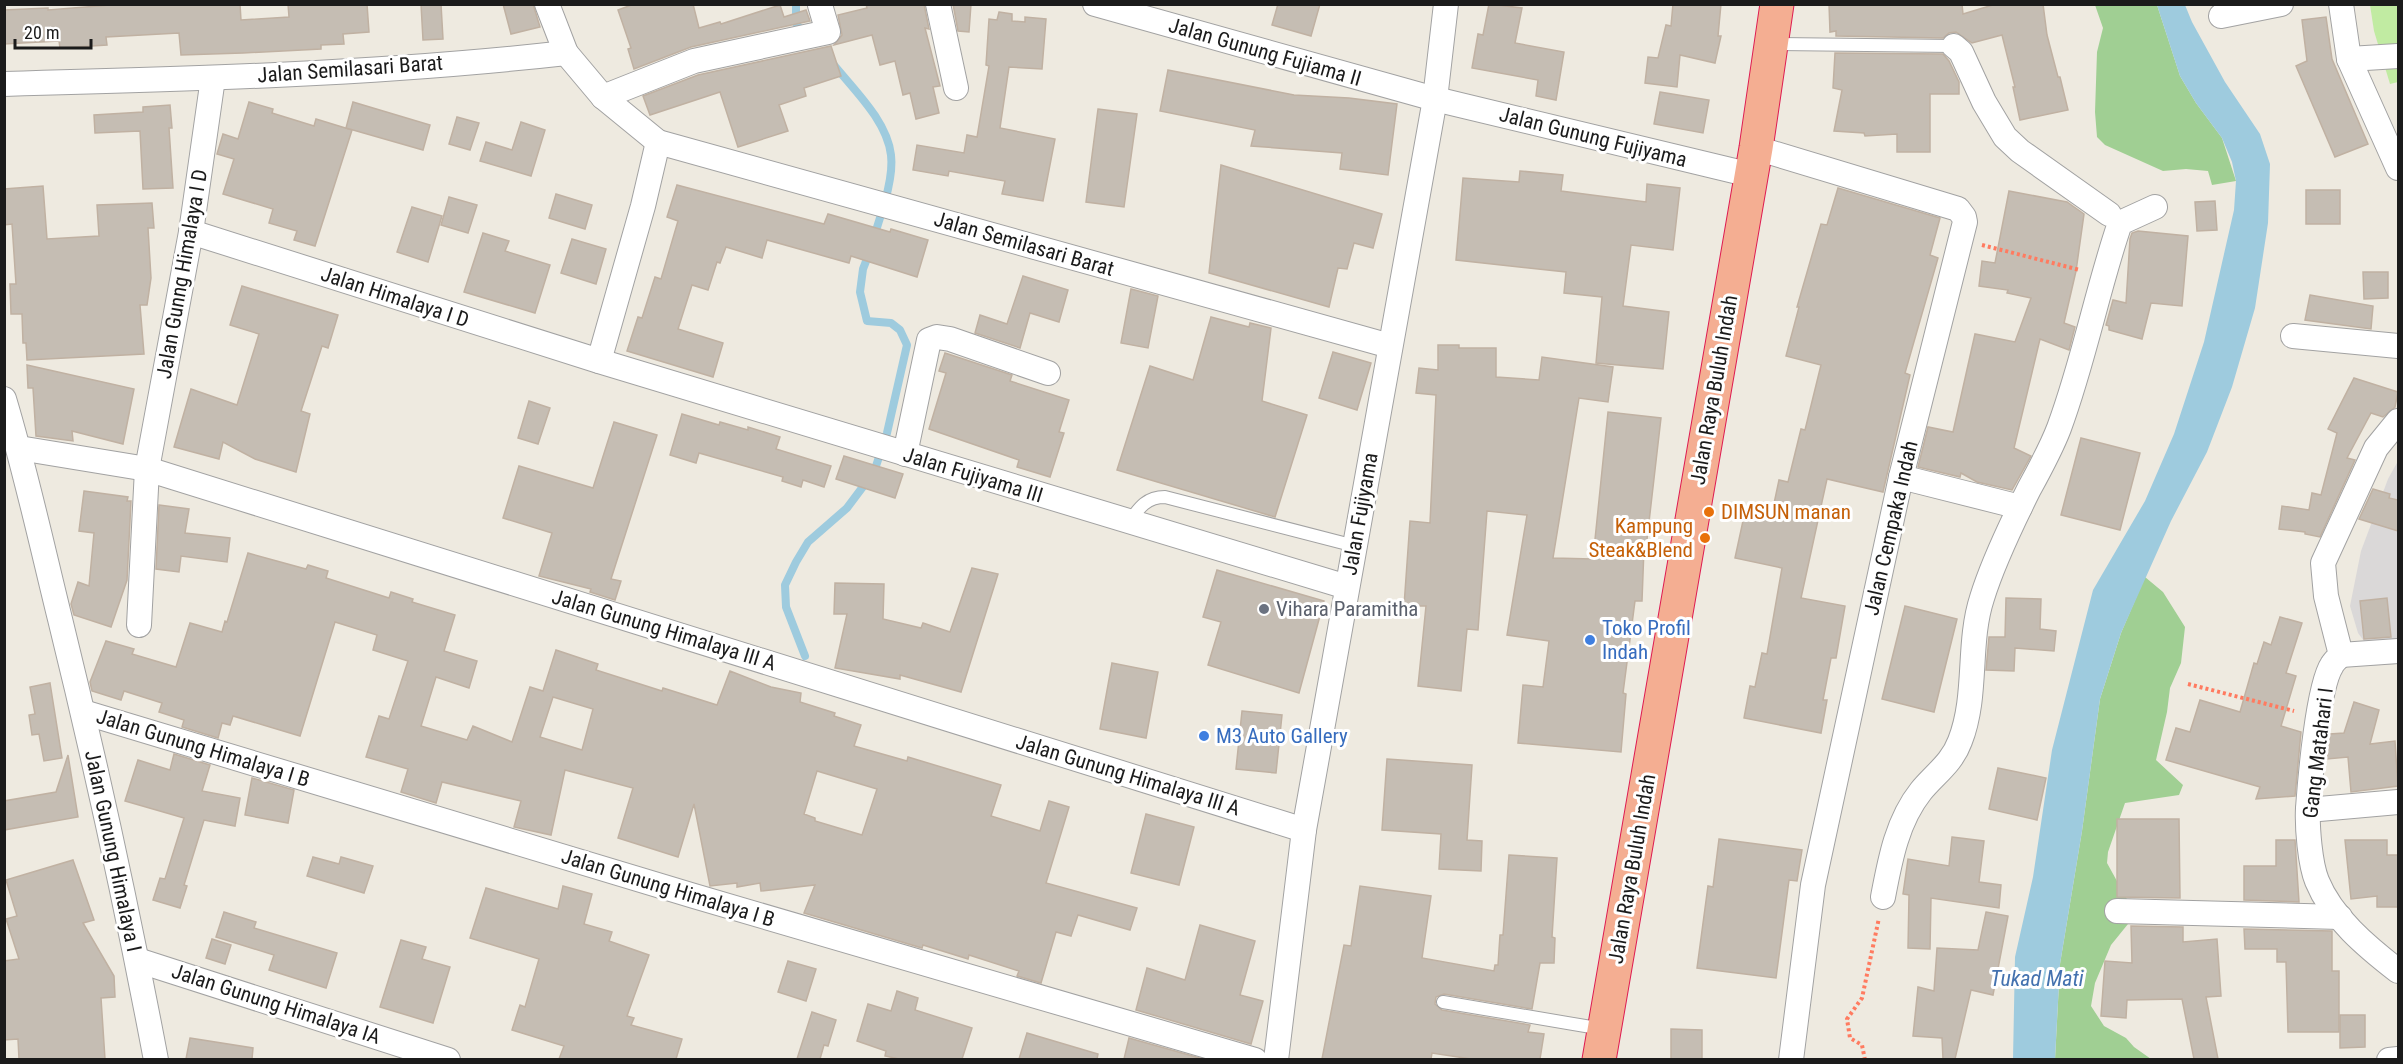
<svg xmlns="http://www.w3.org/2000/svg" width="2403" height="1064" font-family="'Roboto Condensed',sans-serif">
	<rect width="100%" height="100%" fill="#eeeae0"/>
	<polygon fill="#dad8d8" points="2398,461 2398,664 2365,666 2370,649 2358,633 2350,606 2361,551 2388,479"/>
	<polygon fill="#c1eba2" points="2370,5 2398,5 2398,82 2390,84 2374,31"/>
	<g fill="#a0cf93">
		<polygon points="2095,5 2157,5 2180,76 2196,103 2222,138 2236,181 2212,185 2208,171 2186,169 2163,171 2105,145 2097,137 2095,112 2097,52 2103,28"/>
		<polygon points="2145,577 2163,592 2185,627 2181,663 2170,688 2167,712 2156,760 2183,785 2179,795 2125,803 2108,852 2107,863 2128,901 2128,924 2111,945 2095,983 2091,1006 2104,1026 2126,1038 2134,1047 2151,1059 2055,1060 2060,964 2082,831 2100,699 2121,633"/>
	</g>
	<polygon fill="#9ecbde" points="2157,5 2185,5 2192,22 2225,82 2260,134 2270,164 2268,223 2255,308 2232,387 2207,452 2171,521 2121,633 2100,699 2082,831 2060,964 2055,1059 2013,1059 2015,957 2033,877 2052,750 2093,590 2145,501 2174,434 2204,342 2234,210 2236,181 2232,162 2222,138 2196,103 2180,76"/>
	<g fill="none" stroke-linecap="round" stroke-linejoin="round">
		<g stroke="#9ecbde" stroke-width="8">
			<polyline points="796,4 796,23 803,33"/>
			<path d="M834 65C855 91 887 121 891 155 894 179 881 214 874 237"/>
			<polyline points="805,656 786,607 785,585 796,562 808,542 847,508 874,472 887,433 907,345 900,330 891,323 867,321 860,292 863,269 870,251"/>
		</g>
	</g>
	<g fill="#c5bdb3" stroke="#c0b1a2" stroke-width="1.5" fill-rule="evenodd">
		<polygon points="123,4 240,4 241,20 289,17 288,4 367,4 369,32 343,34 344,44 321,45 321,49 243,53 181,55 179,33 106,37 107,45 60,48 59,41 4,44 4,10 48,8 48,10"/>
		<polygon points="421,4 441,4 443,39 423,40"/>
		<polygon points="503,4 533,4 540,27 511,34"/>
		<polygon points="634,4 693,4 699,28 720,22 721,24 780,5 784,17 806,10 810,21 691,47 634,69 628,49 631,48 618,10"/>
		<polygon points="866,4 924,4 929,29 925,28 940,86 933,87 939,113 916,119 910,93 903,95 895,61 880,65 872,35 834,45 842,35 838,15 867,8"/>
		<polygon points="953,4 971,4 969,32 958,31"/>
		<polygon points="1278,4 1320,4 1311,36 1272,25"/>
		<polygon points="1489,4 1522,8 1515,43 1564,52 1556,100 1536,96 1538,80 1472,68 1478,34 1483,35"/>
		<polygon points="1673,4 1721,4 1718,36 1721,36 1715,63 1680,55 1677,87 1645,83 1648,57 1658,58 1666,25 1671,26"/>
		<polygon points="1829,4 1962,4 1963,14 1996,4 2043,4 2047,35 2058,77 2060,77 2068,110 2020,120 2013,87 2015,87 2002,35 1972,43 1956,32 1949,33 1943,38 1836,36 1836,31 1830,32"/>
		<polygon points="999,12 1012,14 1012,21 1025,22 1025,17 1046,19 1042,69 1009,67 1000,128 1055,139 1043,201 1002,194 1005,181 949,171 948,176 913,170 917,145 964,153 967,135 977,137 989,66 986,65 989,19 997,20"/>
		<polygon points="2326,17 2332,59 2368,144 2335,157 2296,66 2307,61 2302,20"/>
		<polygon points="831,46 841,76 804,88 806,96 779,105 788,131 738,147 720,92 650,115 643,96 698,75"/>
		<polygon points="1835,53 1943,54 1949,61 1959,82 1959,94 1930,94 1930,152 1897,152 1897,134 1865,136 1864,133 1834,131 1842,90 1833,88"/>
		<polygon points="1168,70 1294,95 1349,98 1397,104 1388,175 1340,169 1342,153 1251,146 1255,130 1160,111"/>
		<polygon points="1660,92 1709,100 1703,133 1654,124"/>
		<polygon points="249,102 273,109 272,113 314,126 316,119 352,130 315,246 294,240 297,231 269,223 273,209 223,194 234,159 217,154 223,134 238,139"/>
		<polygon points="353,102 430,125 423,150 346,128"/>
		<polygon points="170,105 172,128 169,128 173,188 143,189 140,131 95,133 94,115 143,112 143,107"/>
		<polygon points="1098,109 1137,114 1124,207 1086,202"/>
		<polygon points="457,117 479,123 470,150 449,144"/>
		<polygon points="521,122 545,130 531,176 480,161 486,142 512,150"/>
		<polygon points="1221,165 1382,214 1373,248 1354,243 1347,269 1338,268 1329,307 1209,273"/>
		<polygon points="1520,171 1563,175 1561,191 1646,202 1647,184 1680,188 1673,250 1631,245 1623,306 1669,312 1663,369 1596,363 1602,297 1564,293 1566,272 1456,260 1463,178 1519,182"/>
		<polygon points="677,185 824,224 828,214 890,232 891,229 928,240 917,277 851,256 849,263 767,240 762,258 726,247 720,263 717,262 708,290 692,285 678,329 723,343 713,377 627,351 638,317 642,318 655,277 661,279 678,221 667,217"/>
		<polygon points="43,186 47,239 99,236 97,205 152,203 154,228 148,228 151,278 147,305 140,305 144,354 27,360 26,343 23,343 22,314 11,314 10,284 16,284 12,224 4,225 4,189"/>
		<polygon points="1838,188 1940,218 1930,255 1938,258 1905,373 1910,375 1883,492 1827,479 1801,598 1845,606 1836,658 1831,658 1823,700 1827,700 1821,733 1744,718 1750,686 1755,687 1762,653 1767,654 1782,568 1735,558 1746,507 1772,513 1779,480 1788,482 1801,429 1805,430 1821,365 1786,356 1799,307 1797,307 1821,224 1827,225"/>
		<rect x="2306" y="190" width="34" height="34"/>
		<polygon points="2009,191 2067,202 2084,214 2076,271 2064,323 2075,327 2069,350 2040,339 2014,448 2031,456 2012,490 1977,482 1961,473 1960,477 1918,467 1928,427 1953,432 1975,334 2015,342 2031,298 2007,293 2008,290 1979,286 1982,261 1995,263"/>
		<polygon points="556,194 592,205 585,229 549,218"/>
		<polygon points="449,197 477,205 468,233 441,225"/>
		<polygon points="2215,201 2217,230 2197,231 2195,202"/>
		<polygon points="412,207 442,216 428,262 397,252"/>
		<polygon points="2138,231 2188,236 2182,306 2151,303 2142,339 2109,330 2109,326 2106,325 2113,300 2126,303 2130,239 2132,233"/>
		<polygon points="483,233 509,241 505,251 550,265 535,313 464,292"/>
		<polygon points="572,239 606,249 596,284 561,273"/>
		<polygon points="2363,272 2388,272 2388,298 2364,299"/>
		<polygon points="1023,276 1068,290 1059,322 1030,313 1020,348 975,333 980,315 1007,324"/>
		<polygon points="242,286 338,315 328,348 322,346 301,411 310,414 296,472 255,459 223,442 219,459 174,447 191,389 237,405 259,334 230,325"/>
		<polygon points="1131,289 1158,296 1148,348 1121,343"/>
		<polygon points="2310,295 2373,306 2371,329 2305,320"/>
		<polygon points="1211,317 1249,327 1250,323 1271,328 1262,401 1307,415 1275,517 1117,470 1150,366 1193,380"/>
		<polygon points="1438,345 1459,345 1459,348 1496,348 1496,377 1539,380 1542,357 1613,367 1608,402 1579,398 1553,558 1593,559 1608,412 1661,418 1646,548 1644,548 1642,601 1635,601 1623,693 1626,694 1621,752 1518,743 1523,685 1543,687 1549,641 1507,635 1527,515 1487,511 1478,630 1467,629 1461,691 1418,686 1426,606 1404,606 1410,521 1430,523 1436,395 1416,393 1419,368 1438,370"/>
		<polygon points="1333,352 1371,363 1357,410 1319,398"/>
		<polygon points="945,353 1012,375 1010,381 1069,400 1059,432 1064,433 1050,477 1017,467 1019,460 929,429 946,373 939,371"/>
		<polygon points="27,365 134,389 123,444 72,431 73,441 36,436 33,388 28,388"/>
		<polygon points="2354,378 2398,392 2395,407 2383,417 2371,413 2347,458 2355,460 2320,537 2305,534 2305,532 2279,529 2282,506 2309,510 2312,493 2321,495 2337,433 2328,429"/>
		<polygon points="529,401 550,408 538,444 518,438"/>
		<polygon points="682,414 719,425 720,422 748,430 748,427 780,437 776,449 831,466 824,487 803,480 801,487 782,481 783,477 699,453 696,463 670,455"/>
		<polygon points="614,422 657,435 611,579 621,581 615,600 590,592 591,589 539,576 552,533 503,518 519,466 593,488"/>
		<polygon points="2081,438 2140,453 2120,530 2061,515"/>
		<polygon points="844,456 903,474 895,498 836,479"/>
		<polygon points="2373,489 2390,494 2389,498 2398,500 2398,531 2359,519"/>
		<polygon points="84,491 128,497 127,501 131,501 127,580 111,627 74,615 71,604 78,582 89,586 94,533 79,531"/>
		<polygon points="159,505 189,509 185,533 230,538 227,562 181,556 179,572 156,569"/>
		<path d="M248 553 306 569 308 565 328 571 326 578 389 598 391 592 413 599 412 602 455 615 444 651 477 661 469 688 436 677 421 726 467 740 473 726 512 742 530 687 543 691 556 650 598 664 596 670 662 691 663 688 717 705 730 671 771 687 801 693 800 702 835 713 834 716 861 725 854 746 907 761 908 757 1001 785 991 816 1040 831 1049 801 1069 807 1046 883 1137 908 1130 930 1078 915 1071 936 1056 932 1041 983 1017 976 1019 971 969 955 968 959 923 945 922 948 804 913 815 885 761 891 760 883 737 887V883L710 886 694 804 678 857 618 838 633 788 565 770 551 835 514 827 521 801 442 782 436 803 401 792 408 769 366 757 379 716 389 719 408 661 373 650 377 635 335 622 300 736 233 716 230 725 222 723 218 738 182 727 184 720 159 712 162 703 124 691 121 700 92 691 90 682 106 641 134 649 132 654 176 667 190 623 222 632 225 621 227 622ZM553 697 593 709 582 750 540 737ZM817 771 877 789 862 835 815 821V818L804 814Z"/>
		<polygon points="972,568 998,574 961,692 900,675 900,679 835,668 847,614 834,614 835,583 884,584 883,619 921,628 923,623 950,632"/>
		<polygon points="1217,570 1324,601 1299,693 1208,665 1221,622 1203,617"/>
		<polygon points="2006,598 2041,599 2040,629 2056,631 2054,651 2015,648 2014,671 1986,670 1989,637 2005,637"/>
		<polygon points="2387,598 2391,637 2364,639 2360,601"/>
		<polygon points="1905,606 1957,619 1934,712 1882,699"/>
		<polygon points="2280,617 2302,623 2286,673 2296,676 2281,726 2301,732 2295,796 2256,799 2260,787 2166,760 2176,728 2190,732 2200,700 2240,712 2254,663 2257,664 2264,642 2271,645"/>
		<polygon points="1112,663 1158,672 1146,738 1100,729"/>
		<polygon points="50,683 62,758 44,761 39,734 32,735 29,715 35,714 30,687"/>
		<polygon points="2354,702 2379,710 2370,744 2395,741 2398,786 2351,792 2348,757 2327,759 2330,734 2344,733"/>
		<polygon points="1242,711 1282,715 1276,773 1236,769"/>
		<polygon points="174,754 210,765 202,791 240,798 235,826 204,820 184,885 187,886 180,908 153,900 160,878 165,879 184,818 125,801 138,760 170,770"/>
		<polygon points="68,755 78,817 4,830 4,801 56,792"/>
		<polygon points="1387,759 1472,765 1467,840 1482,841 1481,871 1439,869 1441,834 1382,830"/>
		<polygon points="1998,768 2046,778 2037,820 1989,809"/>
		<polygon points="252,778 294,790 288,823 245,815"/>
		<polygon points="1146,814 1194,827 1179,885 1131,873"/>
		<polygon points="2117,819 2179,819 2180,898 2117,897"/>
		<polygon points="1952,837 1984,841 1979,882 2001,885 1999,908 1931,898 1930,949 1908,948 1909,895 1903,894 1908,859 1949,866"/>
		<polygon points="1719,839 1802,850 1797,881 1789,880 1776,978 1697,968 1708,886 1713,887"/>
		<polygon points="2276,840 2295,840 2299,902 2244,900 2244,866 2276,866"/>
		<polygon points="2345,840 2387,840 2387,855 2398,855 2398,907 2377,907 2377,896 2351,899"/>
		<polygon points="1509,855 1557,858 1552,937 1555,938 1554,963 1540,963 1532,1009 1444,994 1436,997 1435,1004 1442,1010 1530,1025 1528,1032 1544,1034 1540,1059 1471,1059 1432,1053 1431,1059 1322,1059 1344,945 1351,946 1360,886 1431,896 1422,958 1494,971 1495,965 1498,965 1500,935 1503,935"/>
		<polygon points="313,857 339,864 341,857 373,866 364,893 307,876"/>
		<polygon points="73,860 94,920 83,923 114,976 115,997 101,998 105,1059 19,1059 18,1039 4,1040 4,961 19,959 6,919 17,916 6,880"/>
		<polygon points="563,886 592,894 584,924 612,932 609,941 649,955 627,1016 634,1018 631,1025 682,1039 676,1059 559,1059 564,1046 512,1030 520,1005 525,1007 539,959 470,938 486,888 558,909"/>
		<polygon points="224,912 256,922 254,928 337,953 326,988 269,970 274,955 216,937"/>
		<polygon points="1986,912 2008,916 1993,995 1971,990 1955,1059 1943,1059 1942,1038 1913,1036 1918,987 1934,991 1937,948 1978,950"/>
		<polygon points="1200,925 1255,941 1240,995 1263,1001 1251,1044 1136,1010 1147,968 1185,980"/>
		<polygon points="2131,926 2183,927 2183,942 2217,939 2221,996 2206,997 2218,1059 2194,1059 2182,999 2127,1000 2126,1018 2101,1016 2105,961 2132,963"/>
		<polygon points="2244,929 2332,931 2332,971 2339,971 2339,1032 2288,1032 2286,962 2277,962 2277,949 2245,949"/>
		<polygon points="212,939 231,945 225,964 206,958"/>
		<polygon points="401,940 426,947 422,959 450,967 433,1023 380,1007"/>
		<polygon points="788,961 816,969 806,1001 778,992"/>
		<polygon points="897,991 918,998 915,1010 972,1028 962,1059 899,1059 885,1056 886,1051 857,1041 868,1004 891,1011"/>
		<polygon points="812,1012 836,1020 828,1046 824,1045 820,1059 797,1059"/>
		<polygon points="2340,1015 2365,1015 2365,1047 2340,1048"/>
		<polygon points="1671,1029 1702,1030 1702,1059 1671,1059"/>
		<polygon points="1027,1033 1098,1054 1097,1059 1019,1059"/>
		<polygon points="190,1038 253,1048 252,1059 186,1059"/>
		<polygon points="1129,1038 1203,1059 1124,1059"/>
	</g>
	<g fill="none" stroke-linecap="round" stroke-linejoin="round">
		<defs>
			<g id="service">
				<polyline points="1772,44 1954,46"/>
				<path d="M1129 522C1139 508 1146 497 1165 497L1355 546"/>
				<polyline points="1443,1002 1603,1029"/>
			</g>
			<g id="minor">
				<polyline points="547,4 566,53 603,97 658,142 1390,346"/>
				<polyline points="938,4 956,88"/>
				<polyline points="1095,4 1435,99 1751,175"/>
				<polyline points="2341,4 2349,59 2398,168"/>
				<polyline points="2221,16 2281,4"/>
				<polyline points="1954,46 1961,52 1984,102 2005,137 2020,151 2109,214"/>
				<polyline points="2349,59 2398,56"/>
				<path d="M4 84C192 79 380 74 566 53"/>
				<polyline points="603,97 694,61 828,32 820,5"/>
				<polyline points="1756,148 1958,209 1964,217 1965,222 1901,477 1813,885 1791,1060"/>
				<polyline points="191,232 599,361 1347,587"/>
				<polyline points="2293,336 2398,346"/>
				<polyline points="599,361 643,206 658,142"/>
				<path d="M4 399C26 472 42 546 60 619 96 765 128 912 156 1060"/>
				<path d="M2398 421 2376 448 2323 563 2326 596 2341 655C2338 658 2334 661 2332 665 2318 686 2310 780 2308 808 2307 827 2310 864 2317 881 2332 918 2367 947 2398 971"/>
				<polyline points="19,448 147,469 1304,830"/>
				<polyline points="905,454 929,340 937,337 950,339 1048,373"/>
				<polyline points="1901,477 2020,507"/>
				<polyline points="139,625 147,469 191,232 213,78"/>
				<polyline points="2341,655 2398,651"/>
				<polyline points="83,712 694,896 1255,1060"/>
				<polyline points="2308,810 2398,802"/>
				<path d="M1883 897C1890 860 1897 821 1921 791 1935 774 1952 763 1960 741 1978 695 1967 644 1982 598 1993 562 2012 523 2029 489 2040 469 2051 449 2059 428 2084 361 2097 290 2120 223L2155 207"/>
				<polyline points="2117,911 2340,917"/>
				<polyline points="137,960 448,1060"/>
				<polyline points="1276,1060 1304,830 1435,99 1446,4"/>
				<polyline points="2389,1060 2398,1059"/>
			</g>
			<polyline id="trunk" points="1599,1060 1756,148 1777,4"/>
		</defs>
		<use href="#service" stroke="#a2a2a2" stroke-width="14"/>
		<use href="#minor" stroke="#a2a2a2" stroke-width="26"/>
		<use href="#trunk" stroke="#de1b51" stroke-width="35"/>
		<g stroke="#ff7b60" stroke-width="4" stroke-dasharray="3 3" stroke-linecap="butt">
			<polyline points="1982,245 2080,270"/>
			<polyline points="2188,684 2294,711"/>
			<polyline points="1865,1060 1862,1045 1850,1038 1847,1019 1862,998 1879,918"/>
		</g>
		<use href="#service" stroke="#fff" stroke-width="12"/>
		<use href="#minor" stroke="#fff" stroke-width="24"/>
		<use href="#trunk" stroke="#f4ae92" stroke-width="33"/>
	</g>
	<g fill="#e8710a" stroke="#fff" stroke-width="2">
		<circle cx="1709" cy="512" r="6"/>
		<circle cx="1705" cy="538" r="6"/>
	</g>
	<circle fill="#6b7280" stroke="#fff" stroke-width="2" cx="1264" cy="609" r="6"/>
	<g fill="#3f7fe0" stroke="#fff" stroke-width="2">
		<circle cx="1590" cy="640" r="6"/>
		<circle cx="1204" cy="736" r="6"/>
	</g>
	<g text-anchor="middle" stroke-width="6" stroke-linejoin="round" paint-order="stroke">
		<g font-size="21" fill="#1b1b1b" stroke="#fff">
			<text transform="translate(1265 52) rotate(16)" y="7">Jalan Gunung Fujiama II</text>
			<text transform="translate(350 69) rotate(-4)" y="7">Jalan Semilasari Barat</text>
			<text transform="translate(1593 137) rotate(14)" y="7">Jalan Gunung Fujiyama</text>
			<text transform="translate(1024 244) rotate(16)" y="7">Jalan Semilasari Barat</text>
			<text transform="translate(182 274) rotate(-80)" y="7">Jalan Gunng Himalaya I D</text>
			<text transform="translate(395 297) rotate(18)" y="7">Jalan Himalaya I D</text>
			<text transform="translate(1714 390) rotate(-80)" y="7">Jalan Raya Buluh Indah</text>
			<text transform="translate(973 475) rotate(17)" y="7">Jalan Fujiyama III</text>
			<text transform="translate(1360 514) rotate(-80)" y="7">Jalan Fujiyama</text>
			<text transform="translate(1891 528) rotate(-77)" y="7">Jalan Cempaka Indah</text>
			<text transform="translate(664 630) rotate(17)" y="7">Jalan Gunung Himalaya III A</text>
			<text transform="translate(203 748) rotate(17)" y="7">Jalan Gunung Himalaya I B</text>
			<text transform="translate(2318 753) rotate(-83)" y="7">Gang Matahari I</text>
			<text transform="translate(1128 775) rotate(17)" y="7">Jalan Gunung Himalaya III A</text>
			<text transform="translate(113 851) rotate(78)" y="7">Jalan Gunung Himalaya I</text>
			<text transform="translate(1632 869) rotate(-80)" y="7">Jalan Raya Buluh Indah</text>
			<text transform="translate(668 888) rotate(17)" y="7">Jalan Gunung Himalaya I B</text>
			<text transform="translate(276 1004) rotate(18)" y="7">Jalan Gunung Himalaya IA</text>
		</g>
		<g font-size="21" fill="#c56008" stroke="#fff" text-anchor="start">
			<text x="1721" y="519">DIMSUN manan</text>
			<text x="1693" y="533" text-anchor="end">Kampung<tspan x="1693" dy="24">Steak&amp;Blend</tspan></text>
		</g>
		<g font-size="21" fill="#5b616d" stroke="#fff" text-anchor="start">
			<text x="1276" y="616">Vihara Paramitha</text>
		</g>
		<g font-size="21" fill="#366cbe" stroke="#fff" text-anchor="start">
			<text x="1602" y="635">Toko Profil<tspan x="1602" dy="24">Indah</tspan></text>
			<text x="1216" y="743">M3 Auto Gallery</text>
		</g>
		<g font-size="22" font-style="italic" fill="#4472af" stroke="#fff">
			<text x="2037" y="986">Tukad Mati</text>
		</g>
	</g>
	<rect width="2403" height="1064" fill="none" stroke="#1b1b1b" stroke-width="12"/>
	<path d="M15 39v9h76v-9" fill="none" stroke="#1b1b1b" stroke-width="3"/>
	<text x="24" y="39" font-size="18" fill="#1b1b1b" stroke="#ffffff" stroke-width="4.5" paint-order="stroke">20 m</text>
</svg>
